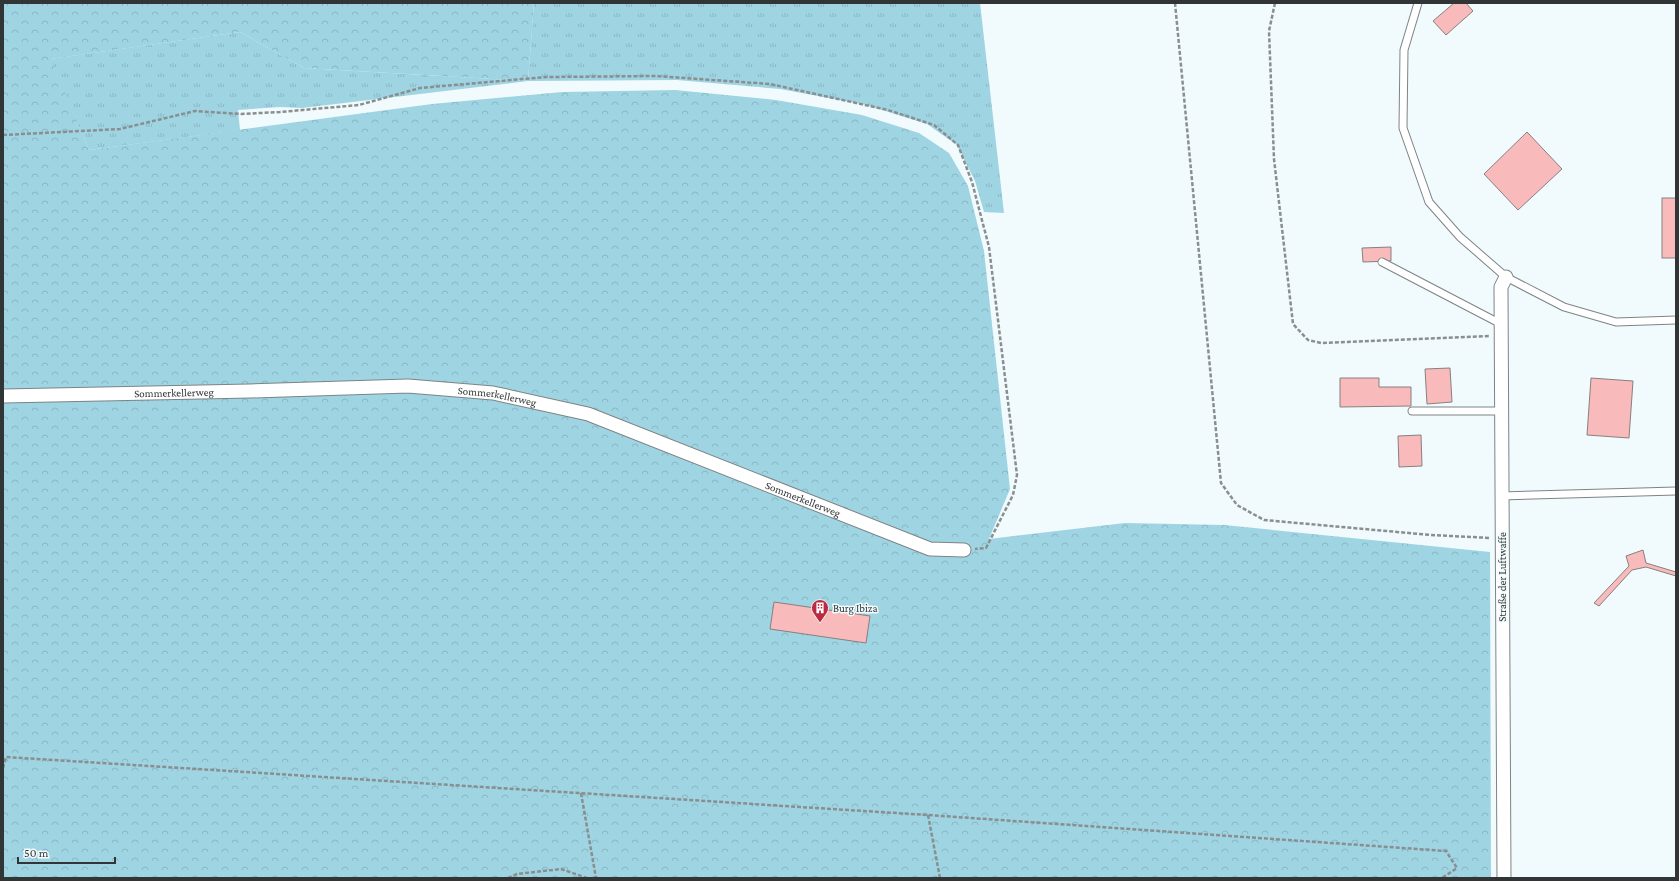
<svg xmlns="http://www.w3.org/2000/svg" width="1679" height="881" font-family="'Crimson Pro',serif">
	<defs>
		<pattern id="grass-tufts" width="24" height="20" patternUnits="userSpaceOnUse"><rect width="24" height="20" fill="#9fd4e3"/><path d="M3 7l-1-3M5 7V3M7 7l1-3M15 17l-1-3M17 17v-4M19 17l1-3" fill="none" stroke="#89b7c3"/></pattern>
		<pattern id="forest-crowns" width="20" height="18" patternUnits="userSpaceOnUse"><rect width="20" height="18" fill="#9fd4e3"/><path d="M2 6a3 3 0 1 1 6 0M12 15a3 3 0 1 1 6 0" fill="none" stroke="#89b7c3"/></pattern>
	</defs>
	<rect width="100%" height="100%" fill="#f1fafc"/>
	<polygon fill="url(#grass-tufts)" points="534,3 980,3 1004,213 984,212 975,181 957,145 927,124 866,105 780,89 677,80 528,81 302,108 280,107 238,110 240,130 89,150 50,59 240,32 304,68 528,81"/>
	<polygon fill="url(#forest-crowns)" points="3,3 534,3 528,81 304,68 240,32 51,59 89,150 432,104 562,92 675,90 776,100 862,115 919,133 949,153 968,186 984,251 1010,489 989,539 1125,523 1224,525 1490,552 1491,878 3,878"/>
	<g fill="#f8baba" stroke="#888080">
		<polygon points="1454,3 1466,3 1473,11 1446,35 1433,21"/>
		<polygon points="1527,132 1562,169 1518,210 1484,174"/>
		<rect x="1662" y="198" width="14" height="60"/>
		<polygon points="1391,247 1391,261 1363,262 1362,248"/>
		<polygon points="1450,368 1452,402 1427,404 1425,369"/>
		<polygon points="1340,378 1379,378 1379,387 1411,387 1411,406 1340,407"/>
		<polygon points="1591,378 1633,381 1629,438 1587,435"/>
		<polygon points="1421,435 1422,466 1399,467 1398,436"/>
		<polygon points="1643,550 1646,563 1676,572 1676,576 1646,567 1632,570 1599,606 1594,603 1629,566 1626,556"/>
		<polygon points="774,602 870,616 866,643 770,629"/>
	</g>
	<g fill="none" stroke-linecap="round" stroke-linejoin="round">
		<defs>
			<g id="service">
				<polyline points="1418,3 1404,50 1403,128 1429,202 1460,237 1506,277 1564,307 1616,322 1676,320"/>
				<polyline points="1382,262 1501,324"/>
				<polyline points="1412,411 1501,411"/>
				<polyline points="1501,496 1676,491"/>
			</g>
			<g id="minor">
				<path id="s1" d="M3 396 250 391 408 386 493 393 588 414 930 549 964 550"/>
				<polyline points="1504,878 1501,287 1506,277"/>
			</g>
		</defs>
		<use href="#service" stroke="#7d8486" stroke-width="9"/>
		<use href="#minor" stroke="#7d8486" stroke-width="15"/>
		<g stroke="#898f90" stroke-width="2.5" stroke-dasharray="4 2" stroke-linecap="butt">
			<polyline points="1175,3 1221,483 1237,505 1264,520 1431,535 1491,538"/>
			<polyline points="1275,3 1269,31 1274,159 1293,324 1308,340 1321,343 1490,336"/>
			<polyline points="3,135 120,129 195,111 241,114 280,112 359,105 420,88 546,77 656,76 770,84 888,110 934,125 958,145 972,182 989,247 1017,475 1013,495 986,548 975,549"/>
			<polyline points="3,768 6,757 928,815 1446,851 1457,868 1442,878"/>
			<polyline points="581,793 596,878"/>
			<polyline points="928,815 940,878"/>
			<polyline points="508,878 517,874 561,869 587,878"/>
		</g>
		<use href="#service" stroke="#fff" stroke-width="7"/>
		<use href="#minor" stroke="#fff" stroke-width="13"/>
	</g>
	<defs>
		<symbol id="building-pin" viewBox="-11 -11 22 30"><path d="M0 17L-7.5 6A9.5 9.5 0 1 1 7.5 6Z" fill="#bb2a3f" stroke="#f1fafc"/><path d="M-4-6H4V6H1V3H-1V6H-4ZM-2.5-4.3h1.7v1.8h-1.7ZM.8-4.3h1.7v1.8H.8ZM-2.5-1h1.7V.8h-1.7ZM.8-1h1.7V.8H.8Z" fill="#fff"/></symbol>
	</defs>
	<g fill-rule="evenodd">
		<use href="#building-pin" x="810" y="598" width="20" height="27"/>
	</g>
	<g text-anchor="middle" stroke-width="3" stroke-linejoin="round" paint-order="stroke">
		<g font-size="11" fill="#323536" stroke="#f1fafc">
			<text dy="4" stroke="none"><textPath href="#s1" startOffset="171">Sommerkellerweg</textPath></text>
			<text dy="4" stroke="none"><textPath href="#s1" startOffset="495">Sommerkellerweg</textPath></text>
			<text dy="4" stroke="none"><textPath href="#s1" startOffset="819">Sommerkellerweg</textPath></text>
			<text transform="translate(1502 577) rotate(-90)" y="4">Straße der Luftwaffe</text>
		</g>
		<g font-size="11" fill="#323536" stroke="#f1fafc" text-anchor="start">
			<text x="833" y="612">Burg Ibiza</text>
		</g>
	</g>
	<rect width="1679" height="881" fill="none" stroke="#323536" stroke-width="8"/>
	<path d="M18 857v6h97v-6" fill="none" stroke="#323536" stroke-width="2"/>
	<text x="24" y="857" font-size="12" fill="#323536" stroke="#f1fafc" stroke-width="3" paint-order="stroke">50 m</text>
</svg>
